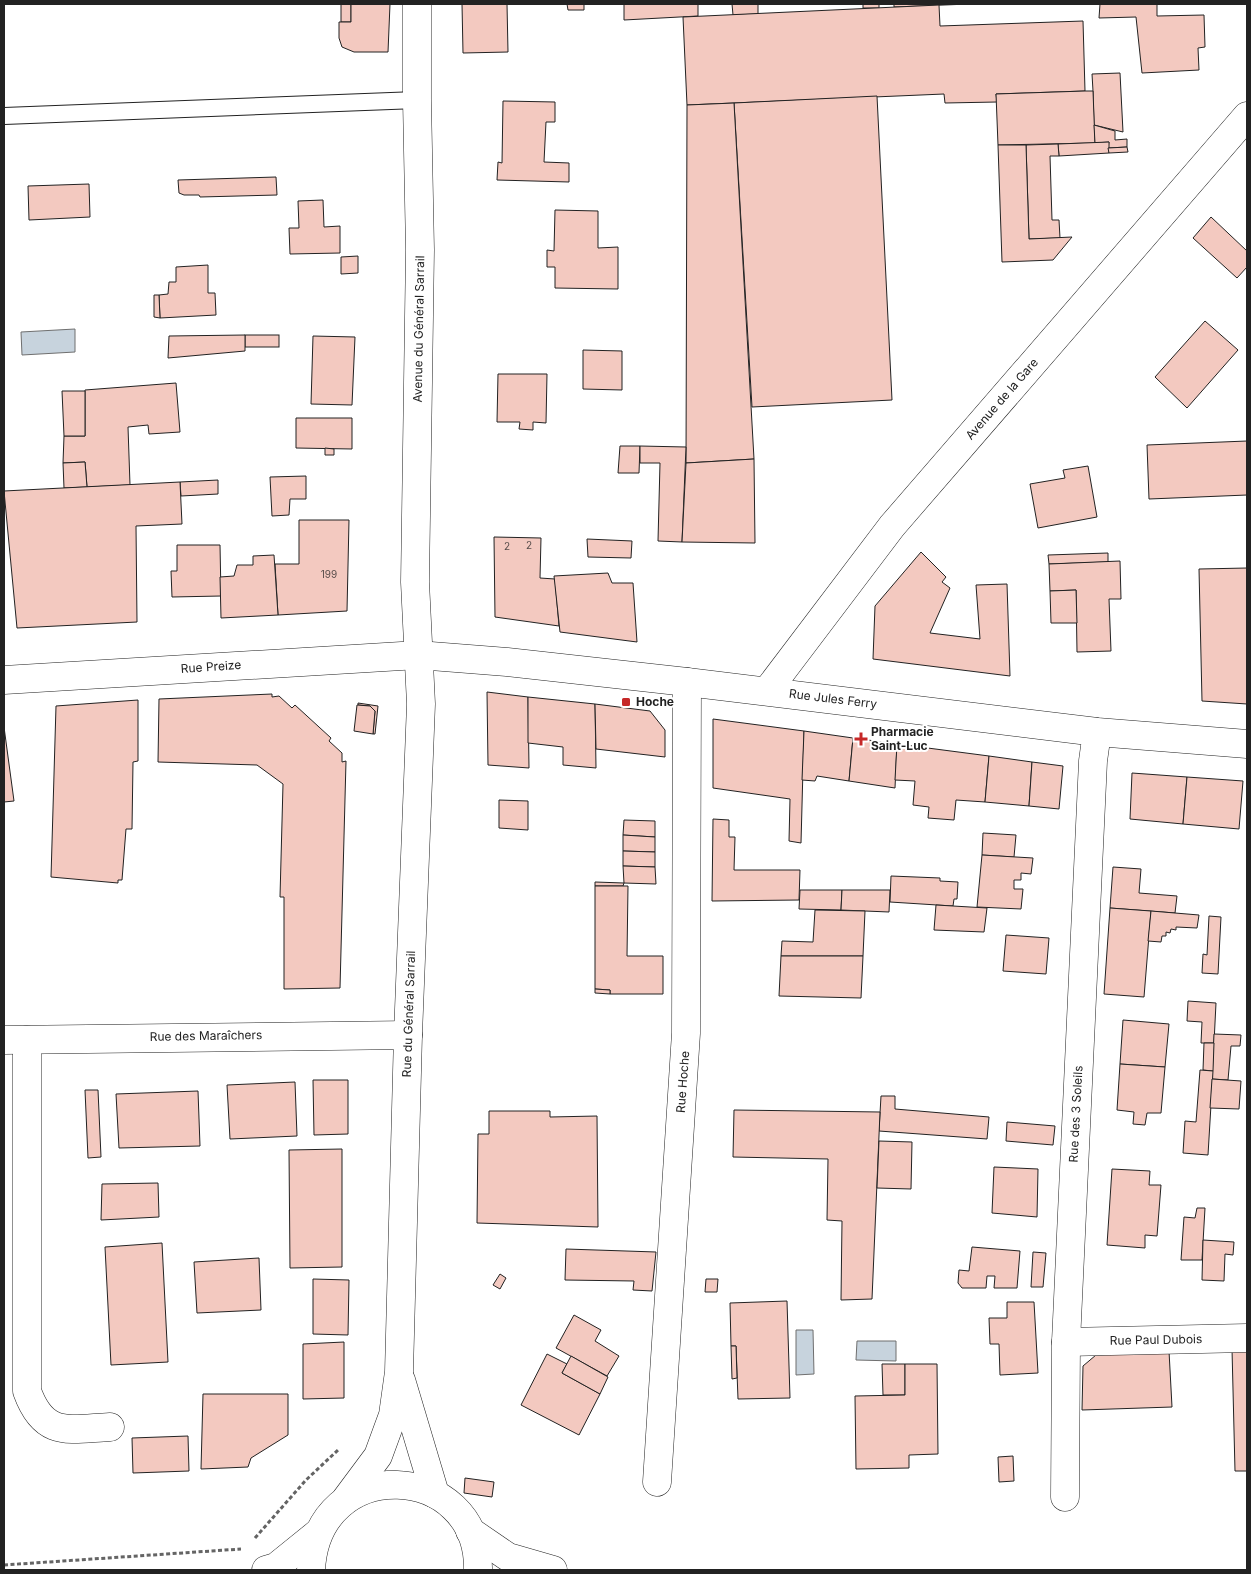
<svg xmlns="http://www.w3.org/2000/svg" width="1251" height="1574" font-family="Inter,sans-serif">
	<rect width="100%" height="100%" fill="#fff"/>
	<g fill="#c7d3dd" stroke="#6f6f6f">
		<polygon points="75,329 75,352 22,355 21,332"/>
		<polygon points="796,1330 813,1330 814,1374 796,1375"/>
		<polygon points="857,1341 896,1341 896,1361 856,1360"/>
	</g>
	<g fill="#f3c9c0" stroke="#222">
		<rect x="341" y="4" width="10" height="18"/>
		<polygon points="351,4 390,4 388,52 354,52 342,47 339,38 339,22 351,22"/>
		<polygon points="462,4 507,4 508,52 463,53"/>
		<polygon points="567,4 584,4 584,10 568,10"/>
		<polygon points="624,4 698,4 698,16 624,20"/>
		<polygon points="732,4 758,4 758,14 733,15"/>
		<rect x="863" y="4" width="16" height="4"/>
		<polygon points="894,4 969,4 894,7"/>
		<polygon points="1100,4 1157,4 1157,16 1204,15 1205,47 1198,48 1199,70 1142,73 1136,17 1099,18"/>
		<polygon points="939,5 940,26 1083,21 1085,91 996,94 997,102 945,103 944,94 687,105 683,17"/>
		<polygon points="1120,73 1123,132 1094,125 1093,91 1092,74"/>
		<polygon points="1085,91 1093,91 1095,143 998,145 996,94"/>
		<polygon points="877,96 892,400 752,407 734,103"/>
		<polygon points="503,101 555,102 555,122 546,122 544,162 569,163 569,182 497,180 498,162 502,163"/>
		<polygon points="734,103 754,459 686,463 687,105"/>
		<polygon points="1094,125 1115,131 1115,140 1127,139 1127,147 1108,148 1109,142 1095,143"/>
		<polygon points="1109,142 1109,153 1059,156 1058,144"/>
		<polygon points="1058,144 1059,156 1050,156 1052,220 1059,220 1060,238 1029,239 1026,145"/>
		<polygon points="998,145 1026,145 1029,239 1072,237 1053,260 1002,262"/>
		<polygon points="1127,147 1128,152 1109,153 1108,148"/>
		<polygon points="276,177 277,195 200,197 199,195 184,195 179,193 178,180"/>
		<polygon points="89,184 90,217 29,220 28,186"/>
		<polygon points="323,200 324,227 340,226 340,253 290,254 289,228 299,228 298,201"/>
		<polygon points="555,210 598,211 598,248 618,247 618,289 555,288 555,267 547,267 547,250 554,251"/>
		<polygon points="1211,217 1247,251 1247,267 1237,278 1193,238"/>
		<polygon points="358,256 358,273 341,274 341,257"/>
		<polygon points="208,265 208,293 215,293 216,315 160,318 159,295 168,294 169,282 176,282 176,267"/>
		<polygon points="154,295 159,295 160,318 154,317"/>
		<polygon points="1205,321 1238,350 1187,408 1155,377"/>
		<rect x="245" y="335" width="34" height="12"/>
		<polygon points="245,335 245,351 168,358 169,336"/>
		<polygon points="313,336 355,337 352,405 311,404"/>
		<polygon points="583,350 622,351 622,390 583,389"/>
		<polygon points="498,374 547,374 546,423 533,422 533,430 519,429 520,422 497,422"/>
		<polygon points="176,383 180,432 149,434 148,425 128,427 130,485 87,487 85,462 63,463 64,436 85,436 85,390"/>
		<polygon points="62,391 85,391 85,436 64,436"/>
		<polygon points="296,418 352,418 352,449 296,448"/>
		<polygon points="1247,441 1247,495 1149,499 1147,445"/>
		<polygon points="620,446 640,446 639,473 618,473"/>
		<polygon points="640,446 686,447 682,542 658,541 660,463 640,463"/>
		<polygon points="325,448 334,449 334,455 325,455"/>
		<polygon points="754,459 755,543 682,542 686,463"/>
		<polygon points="85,462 87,487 64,488 63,463"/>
		<polygon points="1088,466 1097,517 1038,528 1030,484 1065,478 1063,470"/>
		<polygon points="306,476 306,499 290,499 289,515 272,516 270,477"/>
		<polygon points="218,480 218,494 181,496 180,482"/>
		<polygon points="180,482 182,524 136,526 137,622 17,628 4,491"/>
		<polygon points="299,520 349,520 347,611 278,615 275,564 299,564"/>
		<polygon points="494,537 541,538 540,578 555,579 559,626 495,617"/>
		<polygon points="587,539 632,541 631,558 588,557"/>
		<polygon points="177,545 220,545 221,596 172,597 171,571 177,571"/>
		<polygon points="921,552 946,577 942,582 950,588 930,633 980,639 976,585 1007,584 1010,676 873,659 875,606"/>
		<polygon points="1108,553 1108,562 1049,564 1048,555"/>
		<polygon points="274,555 278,615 221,618 220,577 234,576 237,565 253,565 253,556"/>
		<polygon points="1120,561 1121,599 1109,599 1111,651 1077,652 1076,590 1050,591 1049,564"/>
		<polygon points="1247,568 1247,704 1202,701 1199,569"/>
		<polygon points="608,573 612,583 633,583 637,642 560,632 554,576"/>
		<polygon points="1076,590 1077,623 1051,623 1050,591"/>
		<polygon points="487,692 528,697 529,768 488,765"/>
		<polygon points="272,694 272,697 279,696 292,708 295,705 331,738 329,741 342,753 342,762 346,761 340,988 284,989 284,897 280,897 283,784 257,765 158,762 159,699"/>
		<polygon points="528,697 595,704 596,768 563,765 563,747 528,743"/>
		<polygon points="138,700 138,761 133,762 132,829 126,829 122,880 118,880 118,883 51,877 56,706"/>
		<polygon points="358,703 378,706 375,734 373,734 375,711 370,706 358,705"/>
		<polygon points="595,704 650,711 665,730 665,757 596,749"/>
		<polygon points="357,705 370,706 375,711 373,734 354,731"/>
		<polygon points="713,719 804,731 801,843 789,841 790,799 713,788"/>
		<polygon points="4,727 14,801 4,802"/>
		<polygon points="804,731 853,738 849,781 817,776 815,781 802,780"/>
		<polygon points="853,738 897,744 895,788 849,781"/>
		<polygon points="897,744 989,756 985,802 956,800 954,820 928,818 929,807 913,805 915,781 895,780"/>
		<polygon points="989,756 1032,762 1029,806 985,802"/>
		<polygon points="1032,762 1063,766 1059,809 1029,806"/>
		<polygon points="1132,773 1187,777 1183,824 1130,819"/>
		<polygon points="1187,777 1243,781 1239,829 1183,824"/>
		<polygon points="499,800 528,801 528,830 499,828"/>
		<polygon points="713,819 729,820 729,837 735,837 734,870 800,870 799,900 712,901"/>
		<polygon points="624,820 655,821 655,837 623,835"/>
		<polygon points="983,833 1016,835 1014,857 982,855"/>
		<polygon points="623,835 655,837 655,852 623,851"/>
		<polygon points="623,851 655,852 655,867 623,866"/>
		<polygon points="982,855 1033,858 1031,874 1021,873 1021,880 1014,880 1014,889 1023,889 1021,909 977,907"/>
		<polygon points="623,866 655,867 656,884 624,883"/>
		<polygon points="1113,867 1141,869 1139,893 1177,896 1175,913 1110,908"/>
		<polygon points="891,876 940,878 940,881 958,882 957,899 954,899 953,906 890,902"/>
		<polygon points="595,882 624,883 623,886 595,886"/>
		<polygon points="595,886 628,886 627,956 663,956 663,994 610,994 610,990 595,989"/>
		<polygon points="800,890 842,890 841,910 799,909"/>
		<polygon points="842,890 890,890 889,912 841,910"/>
		<polygon points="936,905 987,908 984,932 934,930"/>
		<polygon points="1110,908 1151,911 1144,997 1104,994"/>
		<polygon points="815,910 865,911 863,956 781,956 782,941 813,942"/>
		<polygon points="1151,911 1199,915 1197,928 1176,927 1176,930 1171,929 1170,933 1166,932 1166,936 1162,936 1161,942 1148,941"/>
		<polygon points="1209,916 1221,917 1218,974 1202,973 1203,954 1207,955"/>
		<polygon points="1006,935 1049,938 1046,974 1003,971"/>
		<polygon points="781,956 863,956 861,998 779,996"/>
		<polygon points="595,989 610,990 610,994 595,993"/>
		<polygon points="1188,1001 1216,1003 1214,1043 1201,1043 1202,1022 1187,1021"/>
		<polygon points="1123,1020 1169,1024 1165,1067 1120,1064"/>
		<polygon points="1214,1034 1241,1035 1240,1046 1231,1046 1228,1080 1212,1079"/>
		<polygon points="1204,1043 1214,1043 1213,1071 1203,1070"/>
		<polygon points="1120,1064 1165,1067 1161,1113 1147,1113 1145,1125 1133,1124 1134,1112 1117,1110"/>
		<polygon points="1200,1070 1213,1071 1208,1155 1183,1153 1185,1121 1196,1122"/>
		<polygon points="1212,1079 1241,1081 1239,1109 1210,1108"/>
		<polygon points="313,1080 348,1080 348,1134 314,1135"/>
		<polygon points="295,1082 297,1136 230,1139 227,1085"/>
		<polygon points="85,1090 98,1090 101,1157 88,1158"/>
		<polygon points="198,1091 200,1146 119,1148 116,1094"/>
		<polygon points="881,1096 895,1096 895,1109 989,1117 987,1139 879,1131"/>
		<polygon points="734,1110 880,1112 872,1299 841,1300 842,1221 827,1220 828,1159 733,1157"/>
		<polygon points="489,1111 550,1111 550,1117 597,1116 598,1227 477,1223 478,1134 489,1134"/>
		<polygon points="1007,1122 1055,1126 1053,1145 1006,1141"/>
		<polygon points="879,1141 912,1142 911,1189 877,1188"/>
		<polygon points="342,1149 342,1267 290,1268 289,1150"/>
		<polygon points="994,1167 1038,1169 1037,1217 992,1213"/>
		<polygon points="1112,1169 1150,1171 1149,1185 1161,1185 1157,1236 1145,1235 1145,1248 1107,1245"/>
		<polygon points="158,1183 159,1217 101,1220 102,1184"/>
		<polygon points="1197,1208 1205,1208 1202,1260 1181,1260 1184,1217 1195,1218"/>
		<polygon points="1203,1240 1234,1242 1233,1255 1225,1254 1224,1281 1202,1280"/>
		<polygon points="162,1243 168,1362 111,1365 105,1247"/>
		<polygon points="972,1247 1020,1251 1017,1288 994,1288 995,1276 987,1276 986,1288 962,1288 958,1283 959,1270 969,1271"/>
		<polygon points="566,1249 656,1252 652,1291 633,1290 634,1281 565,1280"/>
		<polygon points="1033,1252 1046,1253 1043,1287 1031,1287"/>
		<polygon points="259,1258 261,1310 197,1313 194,1262"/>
		<polygon points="500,1274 506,1278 500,1289 493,1285"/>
		<polygon points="313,1279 349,1280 348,1335 313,1334"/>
		<polygon points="706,1279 718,1279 717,1292 705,1292"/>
		<polygon points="787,1301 790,1398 738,1399 736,1346 731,1346 730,1303"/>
		<polygon points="1007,1302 1034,1302 1038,1373 1000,1375 999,1344 990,1344 989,1318 1007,1318"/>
		<polygon points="574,1315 601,1330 595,1341 619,1356 607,1376 556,1348"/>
		<polygon points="344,1342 344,1398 303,1399 303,1344"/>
		<polygon points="731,1346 736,1346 737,1378 732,1379"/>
		<polygon points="1247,1348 1247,1471 1235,1471 1232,1349"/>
		<polygon points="1169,1351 1172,1407 1082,1410 1083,1366 1096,1355"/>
		<polygon points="547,1354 567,1364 562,1373 600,1394 579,1435 521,1405"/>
		<polygon points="571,1356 608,1377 600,1394 562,1373"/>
		<polygon points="882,1364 905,1364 905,1395 883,1395"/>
		<polygon points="905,1364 937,1364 938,1454 909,1455 909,1468 856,1469 855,1396 905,1395"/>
		<polygon points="203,1394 288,1394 288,1435 251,1458 248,1467 201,1469"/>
		<polygon points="188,1436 189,1471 133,1473 132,1438"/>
		<polygon points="1013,1456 1014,1481 999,1482 998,1457"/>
		<polygon points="465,1478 494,1482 492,1497 464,1493"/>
	</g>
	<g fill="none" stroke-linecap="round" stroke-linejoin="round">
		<defs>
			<polyline id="service" points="4,116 417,100"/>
			<g id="minor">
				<polyline points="767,691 892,526 1247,116"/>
				<polyline points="4,1040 408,1035"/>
				<path d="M27 1040V1391C44 1438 68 1429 110 1427"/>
				<polyline points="1066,1342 1247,1338"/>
				<polyline points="657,1482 686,1033 687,682"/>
				<polyline points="1065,1497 1066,1342 1093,761 1097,732"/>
			</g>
			<g id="tertiary">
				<polyline points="4,680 418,655 507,662 687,682 1097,732 1247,744"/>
				<polyline points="401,1380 435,1494"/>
				<polyline points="346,1499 378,1456 393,1415 399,1372 408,1035 421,704 415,582 420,250 417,100 417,4"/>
			</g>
			<g id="primary">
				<polyline points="266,1570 276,1567 318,1533"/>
				<path d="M311 1570C317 1452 480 1461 478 1570"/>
			</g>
			<polyline id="trunk" points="470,1531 508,1557 553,1570"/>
		</defs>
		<use href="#service" stroke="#222" stroke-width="18"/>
		<use href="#minor" stroke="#222" stroke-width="29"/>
		<use href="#tertiary" stroke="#222" stroke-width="29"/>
		<use href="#primary" stroke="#222" stroke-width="29"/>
		<use href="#trunk" stroke="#222" stroke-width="29"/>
		<g stroke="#646464" stroke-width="3" stroke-dasharray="4 2.5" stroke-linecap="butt">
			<polyline points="255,1538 306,1480 338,1450"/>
			<polyline points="4,1565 241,1549"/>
		</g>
		<use href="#service" stroke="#fff" stroke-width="16"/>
		<use href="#minor" stroke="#fff" stroke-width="28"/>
		<use href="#tertiary" stroke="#fff" stroke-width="28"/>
		<use href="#primary" stroke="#fff" stroke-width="28"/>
		<use href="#trunk" stroke="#fff" stroke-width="28"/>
	</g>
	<g fill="#c62828" stroke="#fff" stroke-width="2">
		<rect x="621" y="697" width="10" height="10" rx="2.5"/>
		<path d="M858.5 731.5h5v5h5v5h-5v5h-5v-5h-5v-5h5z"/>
	</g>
	<g text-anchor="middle" stroke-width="4" stroke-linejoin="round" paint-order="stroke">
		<g font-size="10" fill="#564c4a">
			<text x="529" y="549">2</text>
			<text x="507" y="550">2</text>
			<text x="329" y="578">199</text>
		</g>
		<g font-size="12" fill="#222" stroke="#fff">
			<text transform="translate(419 329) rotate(-89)" y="4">Avenue du Général Sarrail</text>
			<text transform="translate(1002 399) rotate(-49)" y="4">Avenue de la Gare</text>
			<text transform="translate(211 667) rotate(-4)" y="4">Rue Preize</text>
			<text transform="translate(833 699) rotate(7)" y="4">Rue Jules Ferry</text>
			<text transform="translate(409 1014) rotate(-88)" y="4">Rue du Général Sarrail</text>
			<text transform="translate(206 1036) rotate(-1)" y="4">Rue des Maraîchers</text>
			<text transform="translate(683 1082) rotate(-86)" y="4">Rue Hoche</text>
			<text transform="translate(1076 1114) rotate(-87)" y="4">Rue des 3 Soleils</text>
			<text transform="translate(1156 1340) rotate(-1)" y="4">Rue Paul Dubois</text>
		</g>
		<g font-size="12" font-weight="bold" fill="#222" stroke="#fff" text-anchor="start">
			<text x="636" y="706">Hoche</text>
			<text x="871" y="736">Pharmacie<tspan x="871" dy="14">Saint-Luc</tspan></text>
		</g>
	</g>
	<rect width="1251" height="1574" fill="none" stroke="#222222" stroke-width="10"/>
</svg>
